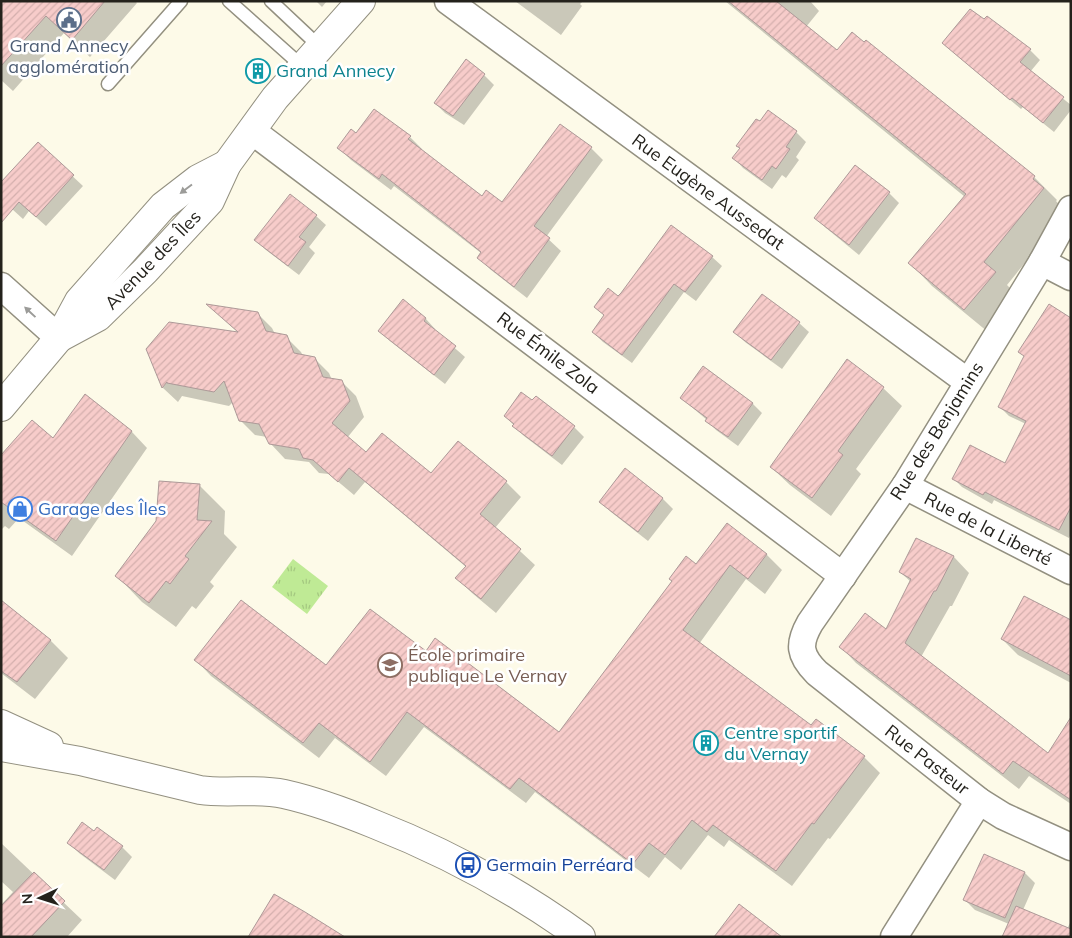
<svg xmlns="http://www.w3.org/2000/svg" width="1072" height="938" font-family="Mulish,sans-serif">
	<defs>
		<pattern id="grass-tufts" width="24" height="20" patternUnits="userSpaceOnUse" patternTransform="scale(1.25)"><rect width="24" height="20" fill="#bfea95"/><path d="M3 7l-1-3M5 7V3M7 7l1-3M15 17l-1-3M17 17v-4M19 17l1-3" fill="none" stroke="#a4c880"/></pattern>
		<pattern id="building-hatch" width="6" height="6" patternUnits="userSpaceOnUse" patternTransform="scale(1.25)"><rect width="6" height="6" fill="#f7ccca"/><path d="M-1 1l2-2M0 6l6-6M5 7l2-2" fill="none" stroke="#d4afad"/></pattern>
	</defs>
	<rect width="100%" height="100%" fill="#fdfae8"/>
	<polygon fill="url(#grass-tufts)" points="293,559 328,586 307,614 272,587"/>
	<g fill="#0003">
		<polygon points="1,1 135,1 137,3 90,57 64,33 13,91 1,80"/>
		<polygon points="316,1 327,1 322,7"/>
		<polygon points="515,1 583,1 580,4 582,6 561,35"/>
		<polygon points="725,1 810,1 819,11 806,27 837,52 866,42 1034,177 1057,200 1056,201 1066,212 1007,285 1018,296 988,332 932,286 910,263 965,197"/>
		<polygon points="1030,50 1040,60 1030,72 1071,105 1071,110 1054,132 1023,107 1021,109 954,53"/>
		<polygon points="484,75 494,85 464,125 445,113 435,103"/>
		<polygon points="374,110 410,137 422,149 421,151 482,198 502,204 560,125 591,148 603,160 546,237 561,251 527,298 491,270 479,258 481,253 394,186 391,190 351,160 339,148 356,135"/>
		<polygon points="768,111 796,132 806,142 796,157 799,160 786,178 782,175 772,189 743,168 734,158"/>
		<polygon points="38,144 83,186 46,226 29,211 23,219 1,199"/>
		<polygon points="889,193 899,203 859,255 826,228 816,218"/>
		<polygon points="316,216 326,225 309,247 315,253 299,275 266,250 256,240"/>
		<polygon points="712,257 722,266 696,301 684,292 632,363 603,342 593,332 605,316 595,307"/>
		<polygon points="210,306 257,313 272,328 275,334 286,337 301,352 303,356 314,358 329,373 332,380 341,381 356,396 364,417 347,438 366,454 431,475 506,482 521,497 495,528 535,565 496,613 472,593 457,578 466,567 365,482 354,495 329,474 319,473 309,462 285,459 270,443 267,437 255,435 240,420 233,402 229,406 182,396 178,402 163,388 148,349 240,334"/>
		<polygon points="1050,306 1071,483 1071,534 1069,538 994,500 992,504 962,487 953,478 1006,465 1026,424 1009,416 1000,407"/>
		<polygon points="426,319 435,329 434,330 465,357 445,384 390,341 380,331"/>
		<polygon points="799,323 809,332 782,369 745,342 735,332"/>
		<polygon points="883,388 902,406 856,469 861,474 831,516 790,485 771,467"/>
		<polygon points="85,396 132,432 147,448 72,556 19,518 9,529 5,526 1,530 1,457 53,440"/>
		<polygon points="681,398 753,404 762,413 738,446 716,430 707,420"/>
		<polygon points="505,416 574,427 584,437 562,465 524,436"/>
		<polygon points="626,470 663,499 673,509 648,541 611,512 601,502"/>
		<polygon points="200,486 225,511 224,534 237,547 210,582 214,586 196,609 192,606 176,627 142,602 117,576"/>
		<polygon points="728,525 767,555 782,570 765,594 746,579 699,644 811,727 864,757 880,773 830,839 828,838 792,886 729,840 724,847 708,835 681,870 665,857 649,878 535,792 526,803 424,727 386,776 335,738 319,758 211,676 196,660 327,667 426,653 559,734 696,566"/>
		<polygon points="917,539 954,557 969,573 952,606 950,606 921,657 1048,755 1071,719 1071,804 1029,776 1019,789 856,663 841,647 886,631 911,582 900,572"/>
		<polygon points="1,601 51,641 68,658 35,699 1,673"/>
		<polygon points="1071,622 1071,683 1018,655 1002,639"/>
		<polygon points="94,832 122,847 132,857 115,880 79,853 69,843"/>
		<polygon points="1,843 82,920 67,937 1,937 1,905 13,892 1,881"/>
		<polygon points="985,856 1025,873 1035,883 1023,910 1067,929 1071,921 1071,937 1009,924 975,910 965,900"/>
	</g>
	<g fill="url(#building-hatch)" stroke="#ad9998">
		<polygon points="1,1 105,1 72,40 46,16 1,66"/>
		<polygon points="728,1 776,1 837,50 852,32 864,42 866,40 1035,176 1033,179 1044,188 984,262 996,272 964,310 908,263 966,194"/>
		<polygon points="970,9 984,19 987,16 1031,49 1020,62 1064,97 1043,123 1012,98 1010,100 942,43"/>
		<polygon points="466,59 485,74 453,116 434,103"/>
		<polygon points="374,109 411,136 408,139 482,196 486,190 502,202 560,124 592,147 534,226 550,238 514,287 477,258 481,252 455,231 382,174 379,179 337,148 351,129 356,133"/>
		<polygon points="768,110 797,131 786,147 790,149 776,169 772,166 762,180 732,158 740,148 736,146 756,119 760,121"/>
		<polygon points="38,142 74,175 36,217 19,202 1,223 1,182"/>
		<polygon points="855,165 890,192 849,245 814,218"/>
		<polygon points="290,194 317,215 299,237 306,242 288,266 254,240"/>
		<polygon points="671,225 713,256 685,292 674,284 622,355 592,332 604,315 594,307 608,288 618,296 621,293"/>
		<polygon points="762,294 800,322 771,360 733,332"/>
		<polygon points="403,299 426,318 424,321 456,346 434,375 378,331"/>
		<polygon points="206,304 258,312 266,331 287,335 294,353 315,357 323,377 342,380 350,401 332,423 366,452 382,433 431,473 458,441 507,481 480,514 521,549 481,599 455,578 466,566 349,468 338,482 313,460 303,458 299,449 269,444 259,424 239,421 224,381 214,392 167,383 167,382 162,388 146,349 169,322 238,332"/>
		<polygon points="1049,304 1071,318 1071,507 1059,530 985,492 983,495 952,479 970,445 1005,463 1026,421 998,407 1024,356 1018,352"/>
		<polygon points="847,359 884,387 838,451 843,455 812,498 770,467"/>
		<polygon points="703,366 753,403 728,437 705,421 707,418 680,398"/>
		<polygon points="521,392 532,400 536,396 575,426 552,456 512,426 514,424 504,416"/>
		<polygon points="85,394 132,431 56,541 1,502 1,455 32,420 53,438"/>
		<polygon points="625,468 663,498 638,532 599,502"/>
		<polygon points="159,481 200,484 197,520 212,521 185,556 189,559 170,584 166,581 149,603 115,576 156,521"/>
		<polygon points="727,523 767,554 748,579 730,565 683,630 811,725 816,719 865,756 814,824 812,823 776,871 713,825 707,832 692,820 665,855 649,843 633,864 519,778 510,789 407,712 370,762 319,723 303,743 194,660 241,600 326,665 370,609 426,651 435,638 559,732 672,581 669,579 686,556 696,564"/>
		<polygon points="916,538 954,556 936,591 934,591 905,643 1048,753 1071,717 1071,800 1013,761 1003,774 839,647 865,613 886,629 911,579 899,572"/>
		<polygon points="1024,596 1071,620 1071,676 1001,639"/>
		<polygon points="1,600 51,640 17,682 1,671"/>
		<polygon points="82,822 94,831 97,827 123,846 104,870 67,843"/>
		<polygon points="984,854 1025,872 1005,918 963,900"/>
		<polygon points="34,872 65,901 31,937 1,937 1,906"/>
		<polygon points="274,894 305,912 345,937 248,937"/>
		<polygon points="739,904 782,937 714,937"/>
		<polygon points="1016,906 1071,929 1071,937 1002,937"/>
	</g>
	<g fill="none" stroke-linecap="round" stroke-linejoin="round">
		<defs>
			<g id="lane">
				<polyline points="229,1 303,67"/>
				<polyline points="271,1 320,47"/>
				<polyline points="108,84 181,1"/>
			</g>
			<g id="street">
				<polyline points="448,1 968,382"/>
				<polyline points="252,131 843,576"/>
				<path d="M1071 209 1042 262 905 486 810 623C798 644 799 655 817 673L979 801 1003 816 1071 847"/>
				<polyline points="1042,262 1071,277"/>
				<polyline points="1,286 59,338"/>
				<polyline points="905,486 1071,571"/>
				<polyline points="894,937 979,801"/>
			</g>
			<g id="secondary">
				<polyline points="59,338 98,317 145,271 210,201 227,164 275,98 361,1"/>
				<polyline points="1,407 59,338 79,301 163,206 198,179 227,164"/>
				<polyline points="1,724 49,746"/>
				<path d="M1 747 80 761 200 790C228 794 256 788 284 794 315 801 345 812 374 824 448 853 516 890 581 937"/>
			</g>
		</defs>
		<use href="#lane" stroke="#939080" stroke-width="15"/>
		<use href="#street" stroke="#939080" stroke-width="29"/>
		<use href="#secondary" stroke="#939080" stroke-width="30"/>
		<use href="#lane" stroke="#fff" stroke-width="12"/>
		<use href="#street" stroke="#fff" stroke-width="26"/>
		<use href="#secondary" stroke="#fff" stroke-width="28"/>
	</g>
	<defs><path id="oneway-solid" d="M-6-.8H1V-3.2L6.5 0L1 3.2V.8H-6Z" transform="scale(1.25)"/></defs>
	<g fill="#9c9c99">
		<use href="#oneway-solid" transform="translate(186 189) rotate(143)"/>
		<use href="#oneway-solid" transform="translate(30 312) rotate(-137)"/>
	</g>
	<defs>
		<symbol id="civic-ring" viewBox="-11 -11 22 22"><circle r="9.5" fill="#fff" stroke="#5c6f8a" stroke-width="1.5"/><path d="M-.6-6.5H3V-4.5H.6V-3L4-1V1h2V6H-6V1h2V-1L-.6-3ZM-1.2 2.5V6h2.4V2.5Z" fill="#5c6f8a"/></symbol>
		<symbol id="building-ring" viewBox="-11 -11 22 22"><circle r="9.5" fill="#fff" stroke="#0f9aa8" stroke-width="1.5"/><path d="M-4-6H4V6H1V3H-1V6H-4ZM-2.5-4.3h1.7v1.8h-1.7ZM.8-4.3h1.7v1.8H.8ZM-2.5-1h1.7V.8h-1.7ZM.8-1h1.7V.8H.8Z" fill="#0f9aa8"/></symbol>
		<symbol id="shop-ring" viewBox="-11 -11 22 22"><circle r="9.5" fill="#fff" stroke="#3f7fe0" stroke-width="1.5"/><path d="M-5-2.5h2.3a2.7 3.5 0 0 1 5.4 0H5L5.5 6h-11ZM-1.5-2.5h3a1.5 2.3 0 0 0-3 0Z" fill="#3f7fe0"/></symbol>
		<symbol id="school-ring" viewBox="-11 -11 22 22"><circle r="9.5" fill="#fff" stroke="#8d6e63" stroke-width="1.5"/><path d="M0-5L7-2L0 1L-7-2ZM-4 1L0 2.5L4 1V4Q0 6-4 4Z" fill="#8d6e63"/></symbol>
		<symbol id="bus-ring" viewBox="-11 -11 22 22"><circle r="9.5" fill="#fff" stroke="#1a4fb4" stroke-width="1.5"/><path d="M-5-6H5V4H4V6H2V4H-2V6H-4V4H-5ZM-3.5-4V0h7V-4ZM-3.5 1.2v1.5H-2V1.2ZM2 1.2v1.5H3.5V1.2Z" fill="#1a4fb4"/></symbol>
	</defs>
	<g fill-rule="evenodd">
		<use href="#civic-ring" x="55" y="6" width="28" height="28"/>
		<use href="#building-ring" x="244" y="57" width="28" height="28"/>
		<use href="#shop-ring" x="6" y="495" width="28" height="28"/>
		<use href="#school-ring" x="376" y="651" width="28" height="28"/>
		<use href="#building-ring" x="692" y="729" width="28" height="28"/>
		<use href="#bus-ring" x="454" y="851" width="28" height="28"/>
	</g>
	<g text-anchor="middle" stroke-width="5" stroke-linejoin="round" paint-order="stroke">
		<g font-size="18" fill="#4e5e75" stroke="#fff">
			<text x="69" y="52">Grand Annecy<tspan x="69" dy="21">agglomération</tspan></text>
		</g>
		<g font-size="18" fill="#0d838f" stroke="#fff" text-anchor="start">
			<text x="276" y="77">Grand Annecy</text>
			<text x="724" y="739">Centre sportif<tspan x="724" dy="21">du Vernay</tspan></text>
		</g>
		<g font-size="18" fill="#24221c" stroke="#fff">
			<text transform="translate(708 192) rotate(36)" y="6">Rue Eugène Aussedat</text>
			<text transform="translate(153 260) rotate(-46)" y="6">Avenue des Îles</text>
			<text transform="translate(548 353) rotate(37)" y="6">Rue Émile Zola</text>
			<text transform="translate(937 431) rotate(-58)" y="6">Rue des Benjamins</text>
			<text transform="translate(988 529) rotate(27)" y="6">Rue de la Liberté</text>
			<text transform="translate(927 760) rotate(38)" y="6">Rue Pasteur</text>
		</g>
		<g font-size="18" fill="#366cbe" stroke="#fff" text-anchor="start">
			<text x="38" y="515">Garage des Îles</text>
		</g>
		<g font-size="18" fill="#785e54" stroke="#fff" text-anchor="start">
			<text x="408" y="661">École primaire<tspan x="408" dy="21">publique Le Vernay</tspan></text>
		</g>
		<g font-size="18" fill="#164399" stroke="#fff" text-anchor="start">
			<text x="486" y="871">Germain Perréard</text>
		</g>
	</g>
	<rect width="1072" height="938" fill="none" stroke="#24221c" stroke-width="5"/>
	<g transform="translate(40 898) rotate(266)" stroke="#ffffff" stroke-width="4" paint-order="stroke">
	<path d="M0-4L9 19L0 12L-9 19Z" fill="#24221c"/>
	<text y="-8" font-size="14" font-weight="bold" text-anchor="middle" fill="#24221c">N</text>
	</g>
</svg>
